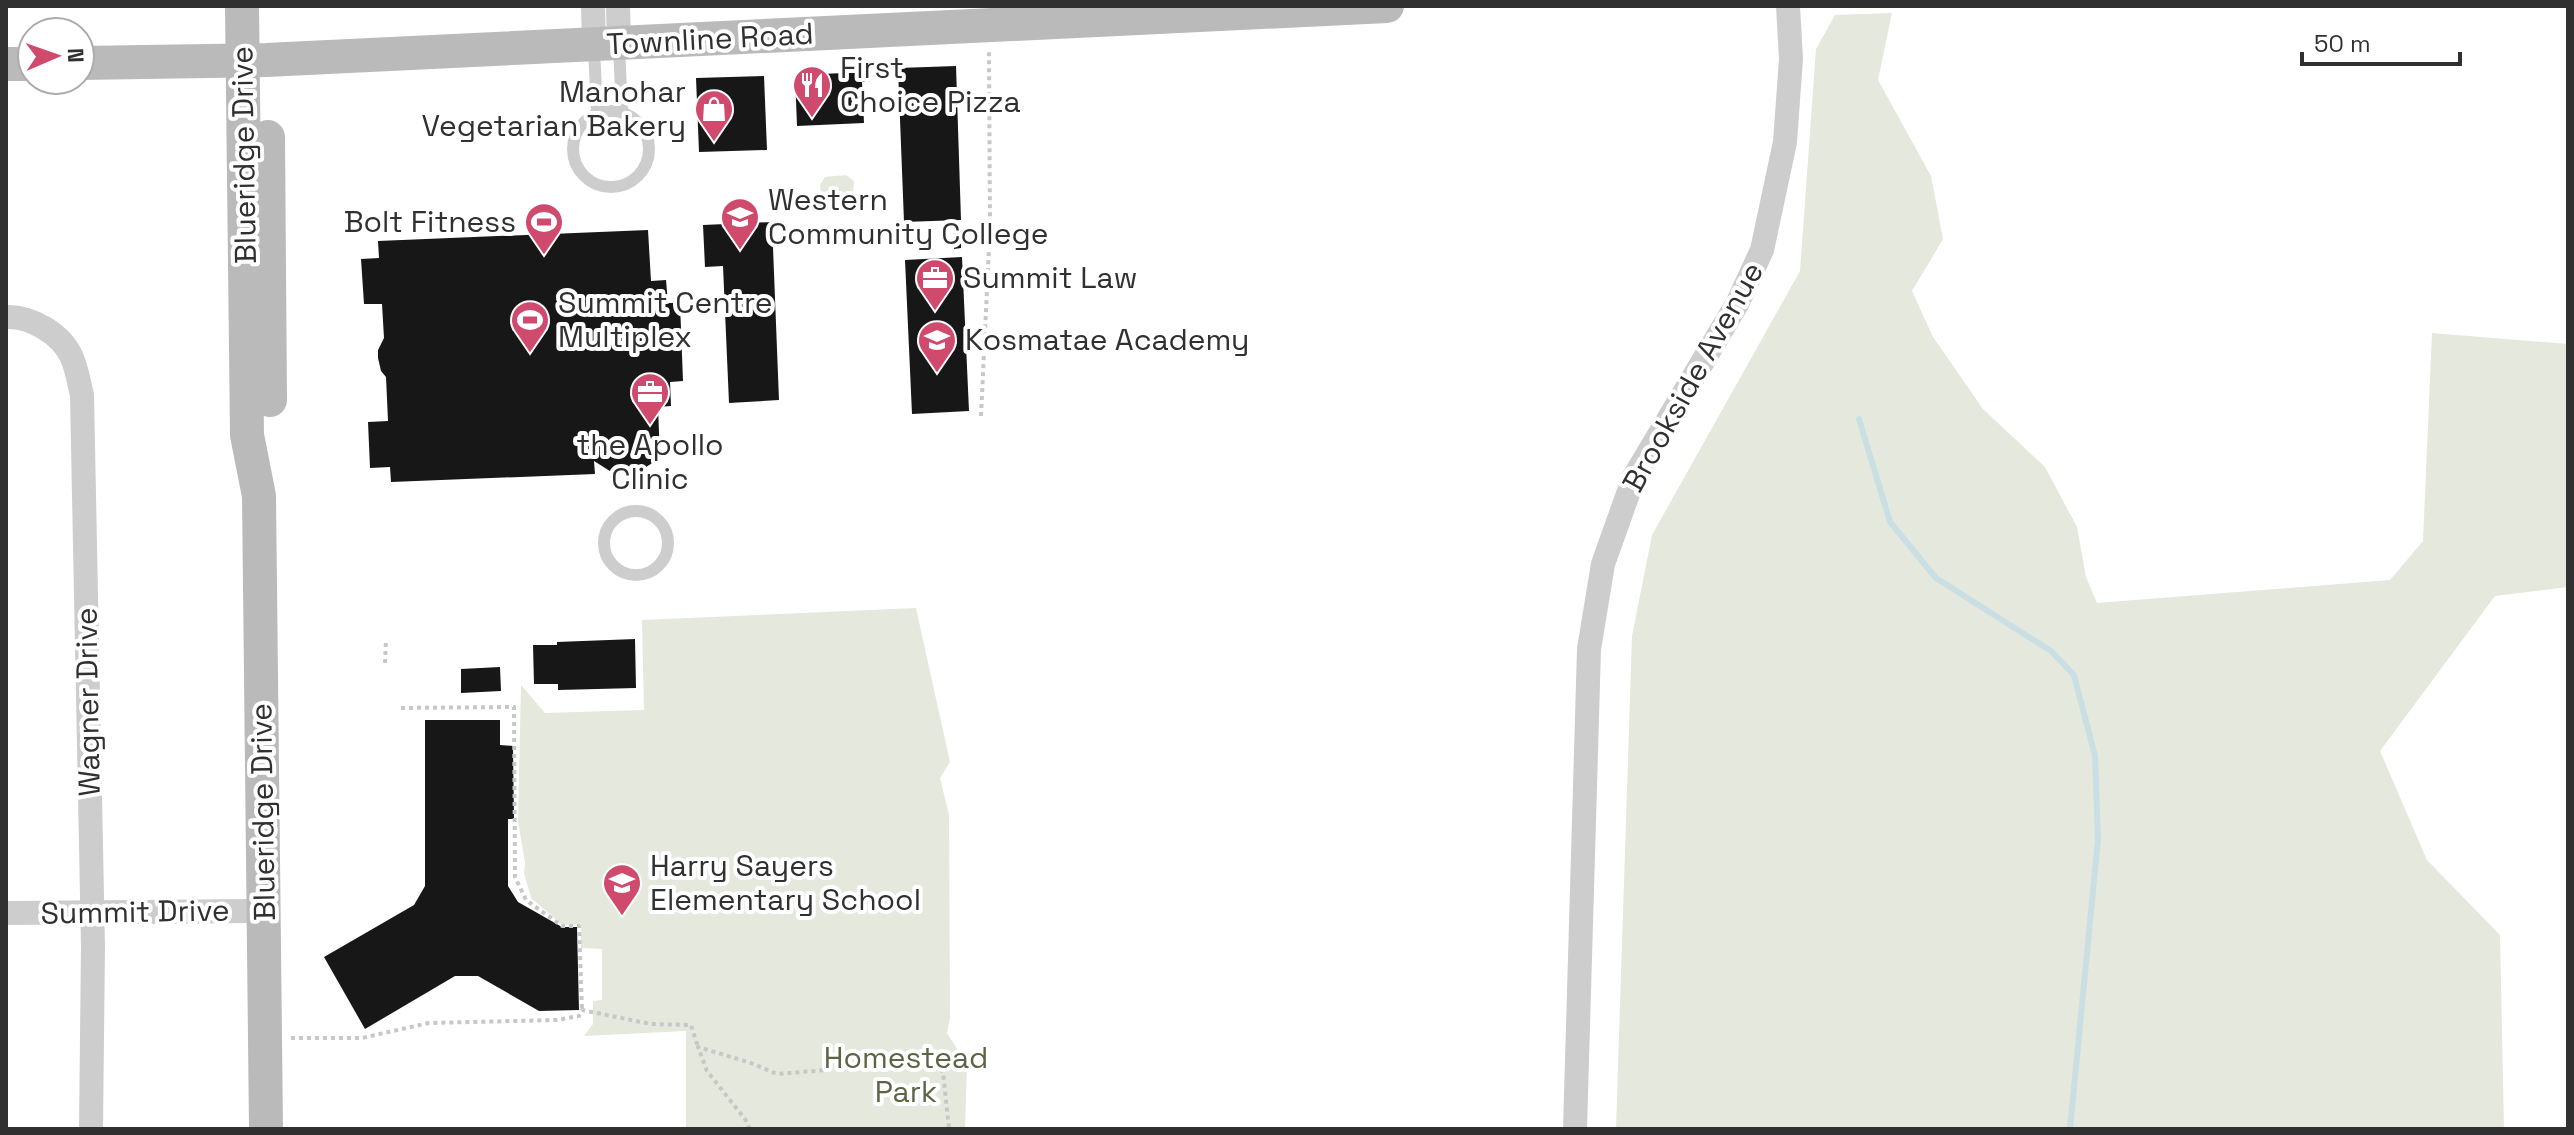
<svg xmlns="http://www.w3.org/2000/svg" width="2574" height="1135" font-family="'Space Grotesk',sans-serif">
	<rect width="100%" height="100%" fill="#fff"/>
	<g fill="#e5e8dd">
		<polygon points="1892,13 1878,80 1931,176 1943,239 1912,291 1933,337 1983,409 2045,467 2077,527 2086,577 2097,603 2390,580 2423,541 2432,333 2568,344 2568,587 2495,596 2380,751 2427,860 2500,935 2504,1129 1616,1129 1632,636 1652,535 1800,271 1816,49 1835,15"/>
		<polygon points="846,175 854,181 853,193 821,194 820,185 825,177"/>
		<polygon points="916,608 950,762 940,778 949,815 950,1018 947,1033 967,1065 965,1129 686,1129 686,1031 584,1036 593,1024 593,1001 602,1000 602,949 581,948 581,924 562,925 531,898 524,873 525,863 518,821 521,685 545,713 644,710 642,620"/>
	</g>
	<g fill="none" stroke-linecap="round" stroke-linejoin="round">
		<polyline stroke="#c9dfe4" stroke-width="6" points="1859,419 1890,522 1936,578 2051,651 2074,675 2095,756 2098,839 2070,1129"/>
	</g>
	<g fill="#171717">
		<polygon points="956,66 961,220 904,222 898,68"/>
		<polygon points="870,72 870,82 862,82 864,123 797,126 795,75"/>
		<polygon points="764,76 767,150 699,152 696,78"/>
		<polygon points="772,222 779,400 729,403 723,266 705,267 703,225"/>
		<polygon points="953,227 961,227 961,248 954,249"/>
		<polygon points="648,230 651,281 666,280 668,303 680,303 683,381 670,382 671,406 658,407 660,458 640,471 627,474 613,473 594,461 595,474 391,482 390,467 370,468 368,422 388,421 386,377 381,371 378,358 378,350 384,338 382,304 364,304 361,259 379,258 378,241"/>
		<polygon points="962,257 969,411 912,414 905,260"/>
		<polygon points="635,639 636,688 558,690 558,684 534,684 533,645 557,645 557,642"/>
		<polygon points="500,667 501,691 461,693 461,669"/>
		<polygon points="425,720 500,720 500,745 513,746 514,819 508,819 508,886 518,902 562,927 577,927 579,1010 539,1011 478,976 455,976 365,1029 324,957 414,905 425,886"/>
	</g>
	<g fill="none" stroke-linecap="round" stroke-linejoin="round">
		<g stroke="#c7c7c7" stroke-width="4" stroke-dasharray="4 4" stroke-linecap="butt">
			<polyline points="981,416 990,227 989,52"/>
			<polyline points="385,663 386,640"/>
			<polyline points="401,708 514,707 515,877 526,900 562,926 579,926 582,1010"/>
			<polyline points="291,1038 362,1038 429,1023 557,1020 579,1016 582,1010 651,1024 691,1025 698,1047"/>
			<polyline points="749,1129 748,1123 707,1071 698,1047 751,1063 777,1074 851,1068 876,1057 932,1059 943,1072 949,1129"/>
		</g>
		<g stroke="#cdcdcd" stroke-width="12">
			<polyline points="619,47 622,112"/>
			<polyline points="594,48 597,112"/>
			<circle cx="611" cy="149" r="38"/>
			<circle cx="636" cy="543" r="32"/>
		</g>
		<g stroke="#cdcdcd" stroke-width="24">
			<polyline points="593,6 594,45"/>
			<polyline points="618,6 619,43"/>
			<path d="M6 317C31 316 62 334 72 358 77 369 79 383 82 395L93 946 91 1129"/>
			<polyline points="6,913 264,911"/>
			<polyline points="1575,1129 1589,649 1603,564 1634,477 1737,304 1762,250 1785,142 1791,59 1788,6"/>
		</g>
		<g stroke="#bababa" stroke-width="34">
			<polyline points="242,6 247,435 259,496 266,1129"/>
			<polyline points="80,63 266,60 1387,6"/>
			<polyline points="6,64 32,64"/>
			<polyline points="268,137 270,400"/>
		</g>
	</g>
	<defs>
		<symbol id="restaurant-pin" viewBox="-11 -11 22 30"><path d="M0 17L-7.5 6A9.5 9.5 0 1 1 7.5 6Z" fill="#cf4a6d" stroke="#fff"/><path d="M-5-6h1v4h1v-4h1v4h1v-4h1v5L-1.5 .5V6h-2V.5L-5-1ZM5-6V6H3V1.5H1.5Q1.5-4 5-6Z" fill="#fff"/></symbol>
		<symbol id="shop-pin" viewBox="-11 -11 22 30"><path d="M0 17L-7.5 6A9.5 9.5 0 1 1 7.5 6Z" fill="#cf4a6d" stroke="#fff"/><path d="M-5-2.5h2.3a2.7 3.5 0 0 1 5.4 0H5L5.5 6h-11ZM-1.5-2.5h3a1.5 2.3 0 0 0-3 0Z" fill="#fff"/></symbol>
		<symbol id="university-pin" viewBox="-11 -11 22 30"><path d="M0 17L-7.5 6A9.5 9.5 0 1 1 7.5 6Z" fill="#cf4a6d" stroke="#fff"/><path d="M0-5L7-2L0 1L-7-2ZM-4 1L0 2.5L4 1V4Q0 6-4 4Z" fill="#fff"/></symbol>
		<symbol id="stadium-pin" viewBox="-11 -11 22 30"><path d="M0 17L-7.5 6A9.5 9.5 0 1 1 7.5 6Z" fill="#cf4a6d" stroke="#fff"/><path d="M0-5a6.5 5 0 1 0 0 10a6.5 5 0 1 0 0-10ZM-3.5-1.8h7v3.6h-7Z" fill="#fff"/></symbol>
		<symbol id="office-pin" viewBox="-11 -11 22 30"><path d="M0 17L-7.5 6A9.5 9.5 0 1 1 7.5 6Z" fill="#cf4a6d" stroke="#fff"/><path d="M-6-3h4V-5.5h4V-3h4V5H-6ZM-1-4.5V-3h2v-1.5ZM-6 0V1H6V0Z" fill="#fff"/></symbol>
		<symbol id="school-pin" viewBox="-11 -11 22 30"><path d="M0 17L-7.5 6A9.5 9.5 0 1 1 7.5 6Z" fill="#cf4a6d" stroke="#fff"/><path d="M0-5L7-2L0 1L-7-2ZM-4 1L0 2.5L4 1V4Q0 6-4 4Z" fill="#fff"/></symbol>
	</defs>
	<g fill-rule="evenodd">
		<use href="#restaurant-pin" x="790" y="63" width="44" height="60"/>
		<use href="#shop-pin" x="692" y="87" width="44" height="60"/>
		<use href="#university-pin" x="718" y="195" width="44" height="60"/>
		<use href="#stadium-pin" x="522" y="200" width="44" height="60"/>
		<use href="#office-pin" x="913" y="256" width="44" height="60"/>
		<use href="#stadium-pin" x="508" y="298" width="44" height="60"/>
		<use href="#university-pin" x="915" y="318" width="44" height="60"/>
		<use href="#office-pin" x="628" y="370" width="44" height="60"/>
		<use href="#school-pin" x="600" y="861" width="44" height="60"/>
	</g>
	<g text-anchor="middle" stroke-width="8" stroke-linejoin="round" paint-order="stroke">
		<g font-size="30" fill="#303030" stroke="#fff">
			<text transform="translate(710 39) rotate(-3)" y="10">Townline Road</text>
			<text transform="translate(244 155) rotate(-91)" y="10">Blueridge Drive</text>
			<text transform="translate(1693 377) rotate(-61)" y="10">Brookside Avenue</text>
			<text transform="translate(88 702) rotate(-91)" y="10">Wagner Drive</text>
			<text transform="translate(263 812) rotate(-91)" y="10">Blueridge Drive</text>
			<text transform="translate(135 912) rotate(-1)" y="10">Summit Drive</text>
		</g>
		<g font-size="30" fill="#303030" stroke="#fff" text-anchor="start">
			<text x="840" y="78">First<tspan x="840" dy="34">Choice Pizza</tspan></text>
			<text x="686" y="102" text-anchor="end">Manohar<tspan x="686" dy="34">Vegetarian Bakery</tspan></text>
			<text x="768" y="210">Western<tspan x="768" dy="34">Community College</tspan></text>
			<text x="516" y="232" text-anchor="end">Bolt Fitness</text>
			<text x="963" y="288">Summit Law</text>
			<text x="558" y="313">Summit Centre<tspan x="558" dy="34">Multiplex</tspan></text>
			<text x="965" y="350">Kosmatae Academy</text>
			<text x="650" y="455" text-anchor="middle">the Apollo<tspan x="650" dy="34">Clinic</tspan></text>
			<text x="650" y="876">Harry Sayers<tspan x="650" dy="34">Elementary School</tspan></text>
		</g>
		<g font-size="30" fill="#5a6643" stroke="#fff">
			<text x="906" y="1068">Homestead<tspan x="906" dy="34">Park</tspan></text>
		</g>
	</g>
	<rect width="2574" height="1135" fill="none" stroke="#303030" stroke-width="16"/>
	<g transform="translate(56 56) rotate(88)"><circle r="38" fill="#ffffff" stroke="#acacac" stroke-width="2"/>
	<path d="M0-6L14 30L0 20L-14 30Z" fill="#cf4a6d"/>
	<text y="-12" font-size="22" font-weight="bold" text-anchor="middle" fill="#303030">N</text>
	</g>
	<path d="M2302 52v12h158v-12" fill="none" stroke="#303030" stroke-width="4"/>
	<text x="2314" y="52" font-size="24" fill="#303030" stroke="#ffffff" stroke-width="6" paint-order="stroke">50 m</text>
</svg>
